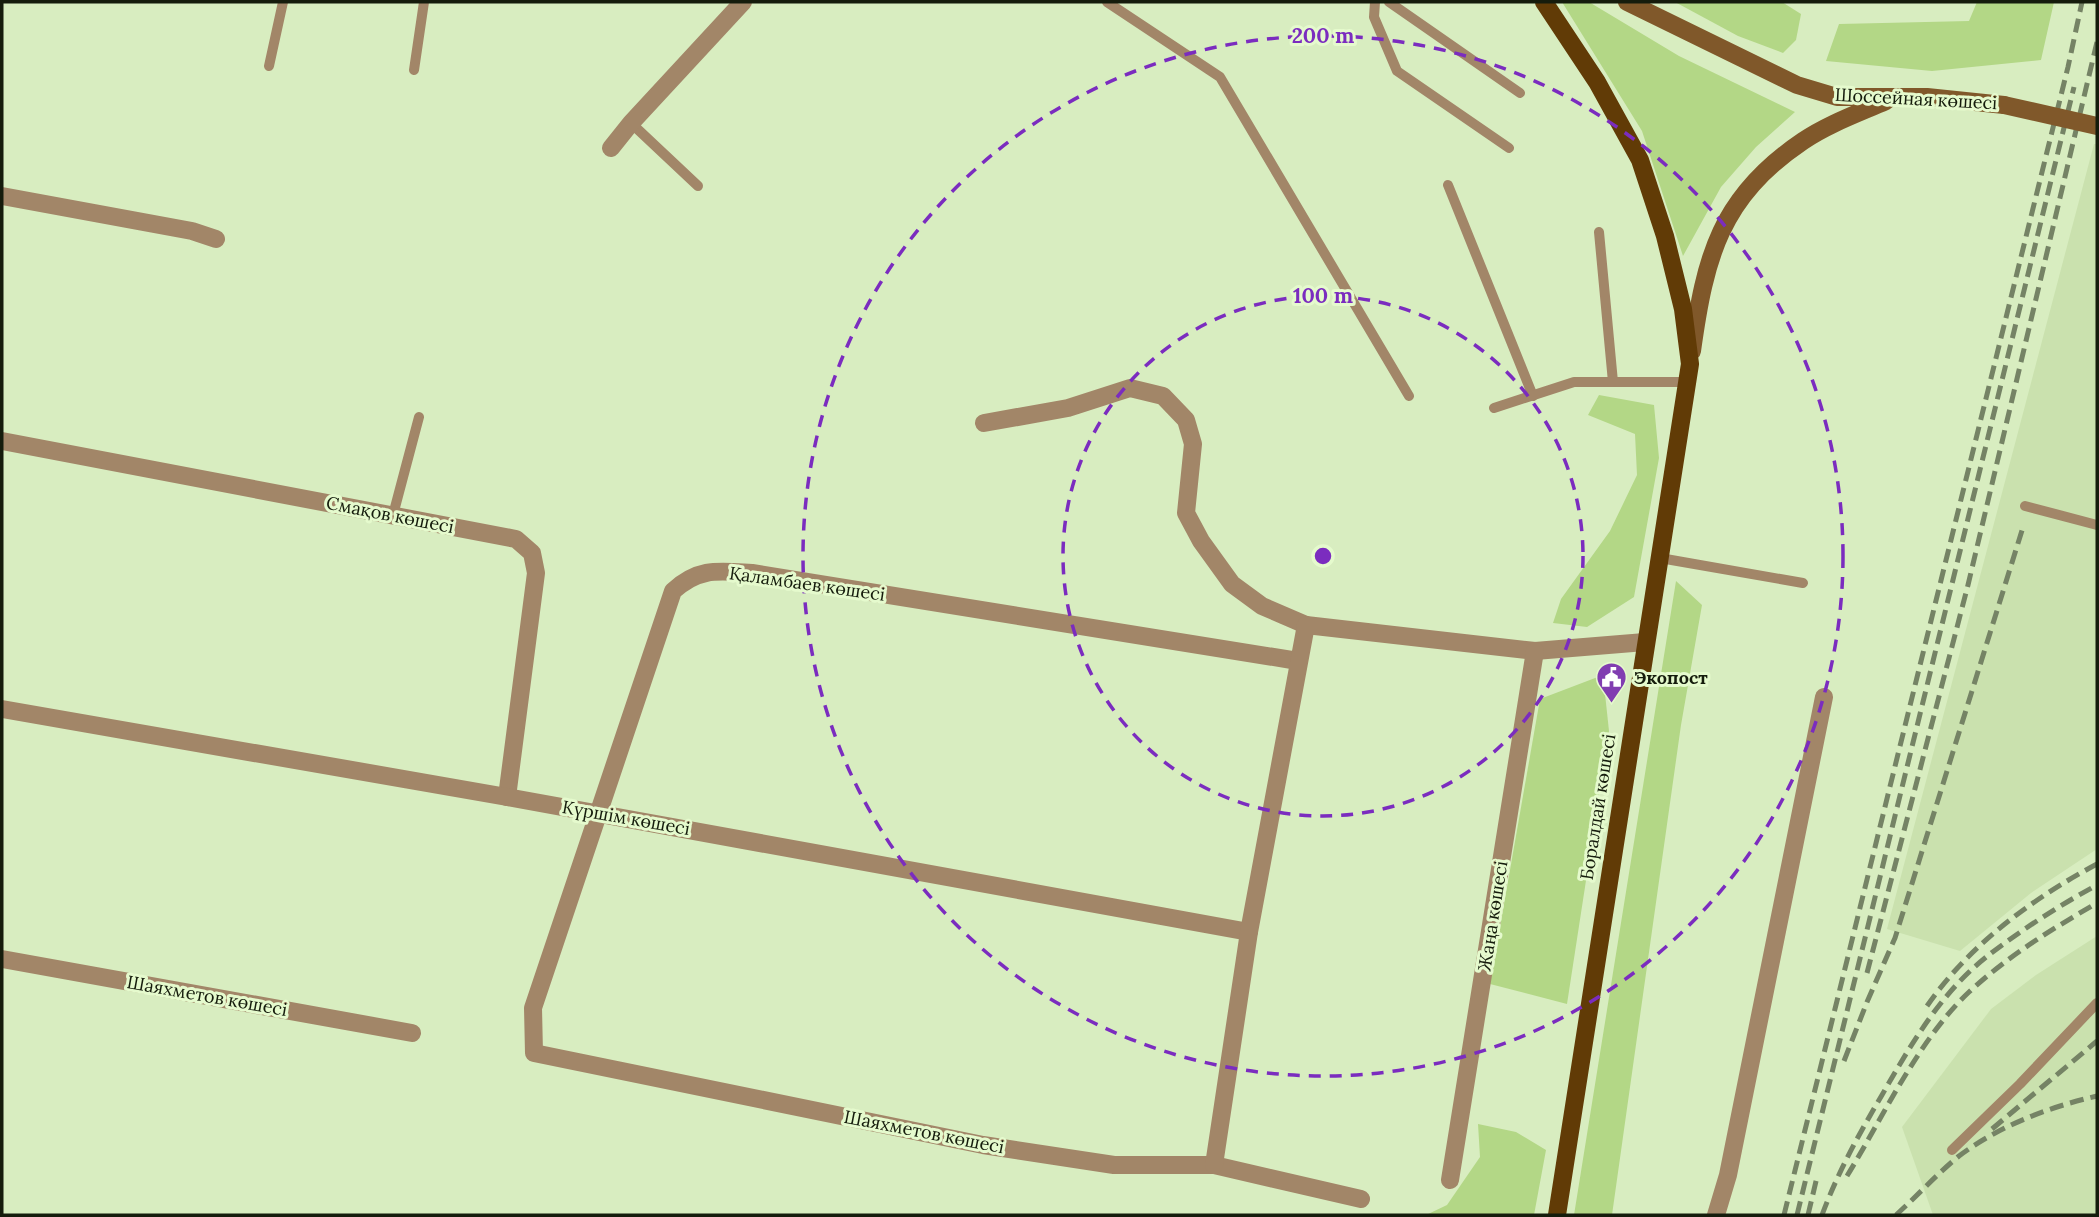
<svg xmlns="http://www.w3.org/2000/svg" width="2099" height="1217" font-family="Lora,serif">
	<rect width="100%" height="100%" fill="#d8edc0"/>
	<g fill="#cae1ae">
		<polygon points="2094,144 2097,144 2097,849 2031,893 1960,951 1887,929"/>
		<polygon points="2097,936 2097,1215 1933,1215 1902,1127 1991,1009 2036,975"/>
	</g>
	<g fill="#b3d786">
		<polygon points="1562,2 1589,2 1679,56 1795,112 1756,147 1721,187 1683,256 1642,131"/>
		<polygon points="1675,2 1782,2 1801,14 1796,40 1783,53 1738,36"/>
		<polygon points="1977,2 2054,2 2041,60 1932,71 1826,61 1839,24 1969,21"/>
		<polygon points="1599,395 1654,405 1659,458 1634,597 1587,627 1553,623 1561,599 1610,531 1637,475 1635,434 1588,415"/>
		<polygon points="1676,581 1702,605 1681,725 1612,1215 1574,1215"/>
		<polygon points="1603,675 1609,731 1567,1004 1490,984 1540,699"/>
		<polygon points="1478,1124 1516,1132 1546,1150 1534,1215 1426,1215 1447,1205 1480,1157"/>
	</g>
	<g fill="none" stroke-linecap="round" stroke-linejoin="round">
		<g stroke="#a28668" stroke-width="10">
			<polyline points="1107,2 1220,77 1409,396"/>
			<polyline points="1375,2 1374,17 1397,71 1509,148"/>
			<polyline points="1389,2 1520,93"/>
			<polyline points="269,66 283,2"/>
			<polyline points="414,70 424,2"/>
			<polyline points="631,123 698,186"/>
			<polyline points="1448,185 1533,396"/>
			<polyline points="1599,232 1613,382"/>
			<polyline points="1494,408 1574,382 1687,382"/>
			<polyline points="2025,506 2097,525"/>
			<polyline points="393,515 419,417"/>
			<polyline points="1660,558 1803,583"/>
			<polyline points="1952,1150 2020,1084 2097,1003"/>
		</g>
		<g stroke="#a28668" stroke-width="18">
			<polyline points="611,148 631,123 743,2"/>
			<polyline points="2,196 192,231 216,239"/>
			<polyline points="984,423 1068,408 1130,388 1163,396 1186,420 1193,444 1186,513 1201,541 1232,584 1262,606 1306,625"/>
			<polyline points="2,441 516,539 532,553 536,573 507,797"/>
			<path d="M1298 661 752 573C719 571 699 567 673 591L533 1008 534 1053 983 1145 1114 1165H1214L1361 1199"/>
			<polyline points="2,709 507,797 1249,932"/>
			<polyline points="2,959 412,1033"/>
			<polyline points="1214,1165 1249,932 1306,625 1535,651 1645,642"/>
			<polyline points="1450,1180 1535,651"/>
			<polyline points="1716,1215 1728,1175 1824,697"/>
		</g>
		<g stroke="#80582a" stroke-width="18">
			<polyline points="1627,2 1797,85 1837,97 1927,97 2004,105"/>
			<path d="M1692 351C1705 257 1720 197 1803 141 1828 124 1859 113 1886 101"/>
		</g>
		<polyline stroke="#613b06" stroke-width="18" points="1544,2 1597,82 1640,160 1665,236 1683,309 1690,364 1557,1215"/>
		<g stroke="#758365" stroke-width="5" stroke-dasharray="14 7" stroke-linecap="butt">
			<polyline points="1867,973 1968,585 2097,42"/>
			<path d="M1927 1006C1968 946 2033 898 2097 864"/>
			<polyline points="1844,1061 1867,1002 1895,938 2024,524"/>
			<polyline points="1992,1129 2097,1041"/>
			<path d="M1847 1176C1883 1117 1919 1039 1969 992 2008 956 2052 929 2097 903"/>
			<polyline points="1784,1215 2068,67 2082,2"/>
			<polyline points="1797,1215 2074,87"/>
			<polyline points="1808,1215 1817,1177"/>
			<path d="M1822 1215C1838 1172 1859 1134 1882 1095 1910 1046 1940 994 1985 958 2018 932 2060 905 2097 885"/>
			<path d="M1896 1215C1917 1196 1937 1174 1959 1156 1999 1126 2049 1107 2097 1096"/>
		</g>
		<polyline stroke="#80582a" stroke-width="18" points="2004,105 2097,126"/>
	</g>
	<g fill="none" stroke="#7b2cbf" stroke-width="3.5" stroke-dasharray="12 9">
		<circle cx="1323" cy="556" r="260"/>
		<circle cx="1323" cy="556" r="520"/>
	</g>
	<defs>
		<symbol id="civic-pin" viewBox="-11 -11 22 30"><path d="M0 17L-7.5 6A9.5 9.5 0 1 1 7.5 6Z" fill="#813db1" stroke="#e5facd"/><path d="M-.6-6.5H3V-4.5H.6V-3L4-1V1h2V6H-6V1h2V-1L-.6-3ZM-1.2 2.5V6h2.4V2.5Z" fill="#fff"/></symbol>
	</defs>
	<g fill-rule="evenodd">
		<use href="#civic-pin" x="1594" y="660" width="35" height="47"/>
	</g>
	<g text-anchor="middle" stroke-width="6" stroke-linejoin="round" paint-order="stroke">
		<g font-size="18" fill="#151c0c" stroke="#e5facd">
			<text transform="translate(1916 99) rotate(3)" y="6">Шоссейная көшесі</text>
			<text transform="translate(390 515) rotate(11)" y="6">Смақов көшесі</text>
			<text transform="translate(807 584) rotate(8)" y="6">Қаламбаев көшесі</text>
			<text transform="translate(1598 807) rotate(-81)" y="6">Боралдай көшесі</text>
			<text transform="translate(626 818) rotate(10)" y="6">Күршім көшесі</text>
			<text transform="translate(1493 916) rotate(-81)" y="6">Жаңа көшесі</text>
			<text transform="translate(207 996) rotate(10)" y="6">Шаяхметов көшесі</text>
			<text transform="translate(924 1132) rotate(11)" y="6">Шаяхметов көшесі</text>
		</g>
		<g font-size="18" font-weight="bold" fill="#151c0c" stroke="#e5facd" text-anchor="start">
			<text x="1634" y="684">Экопост</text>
		</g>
	</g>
	<circle cx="1323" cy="556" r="10" fill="#7b2cbf" stroke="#e5facd" stroke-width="3.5"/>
	<g font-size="21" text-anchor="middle" font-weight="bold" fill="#7b2cbf" stroke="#e5facd" stroke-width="6" stroke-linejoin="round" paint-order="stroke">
		<text x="1323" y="43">200 m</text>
		<text x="1323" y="303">100 m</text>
	</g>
	<rect width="2099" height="1217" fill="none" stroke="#151c0c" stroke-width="7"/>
</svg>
